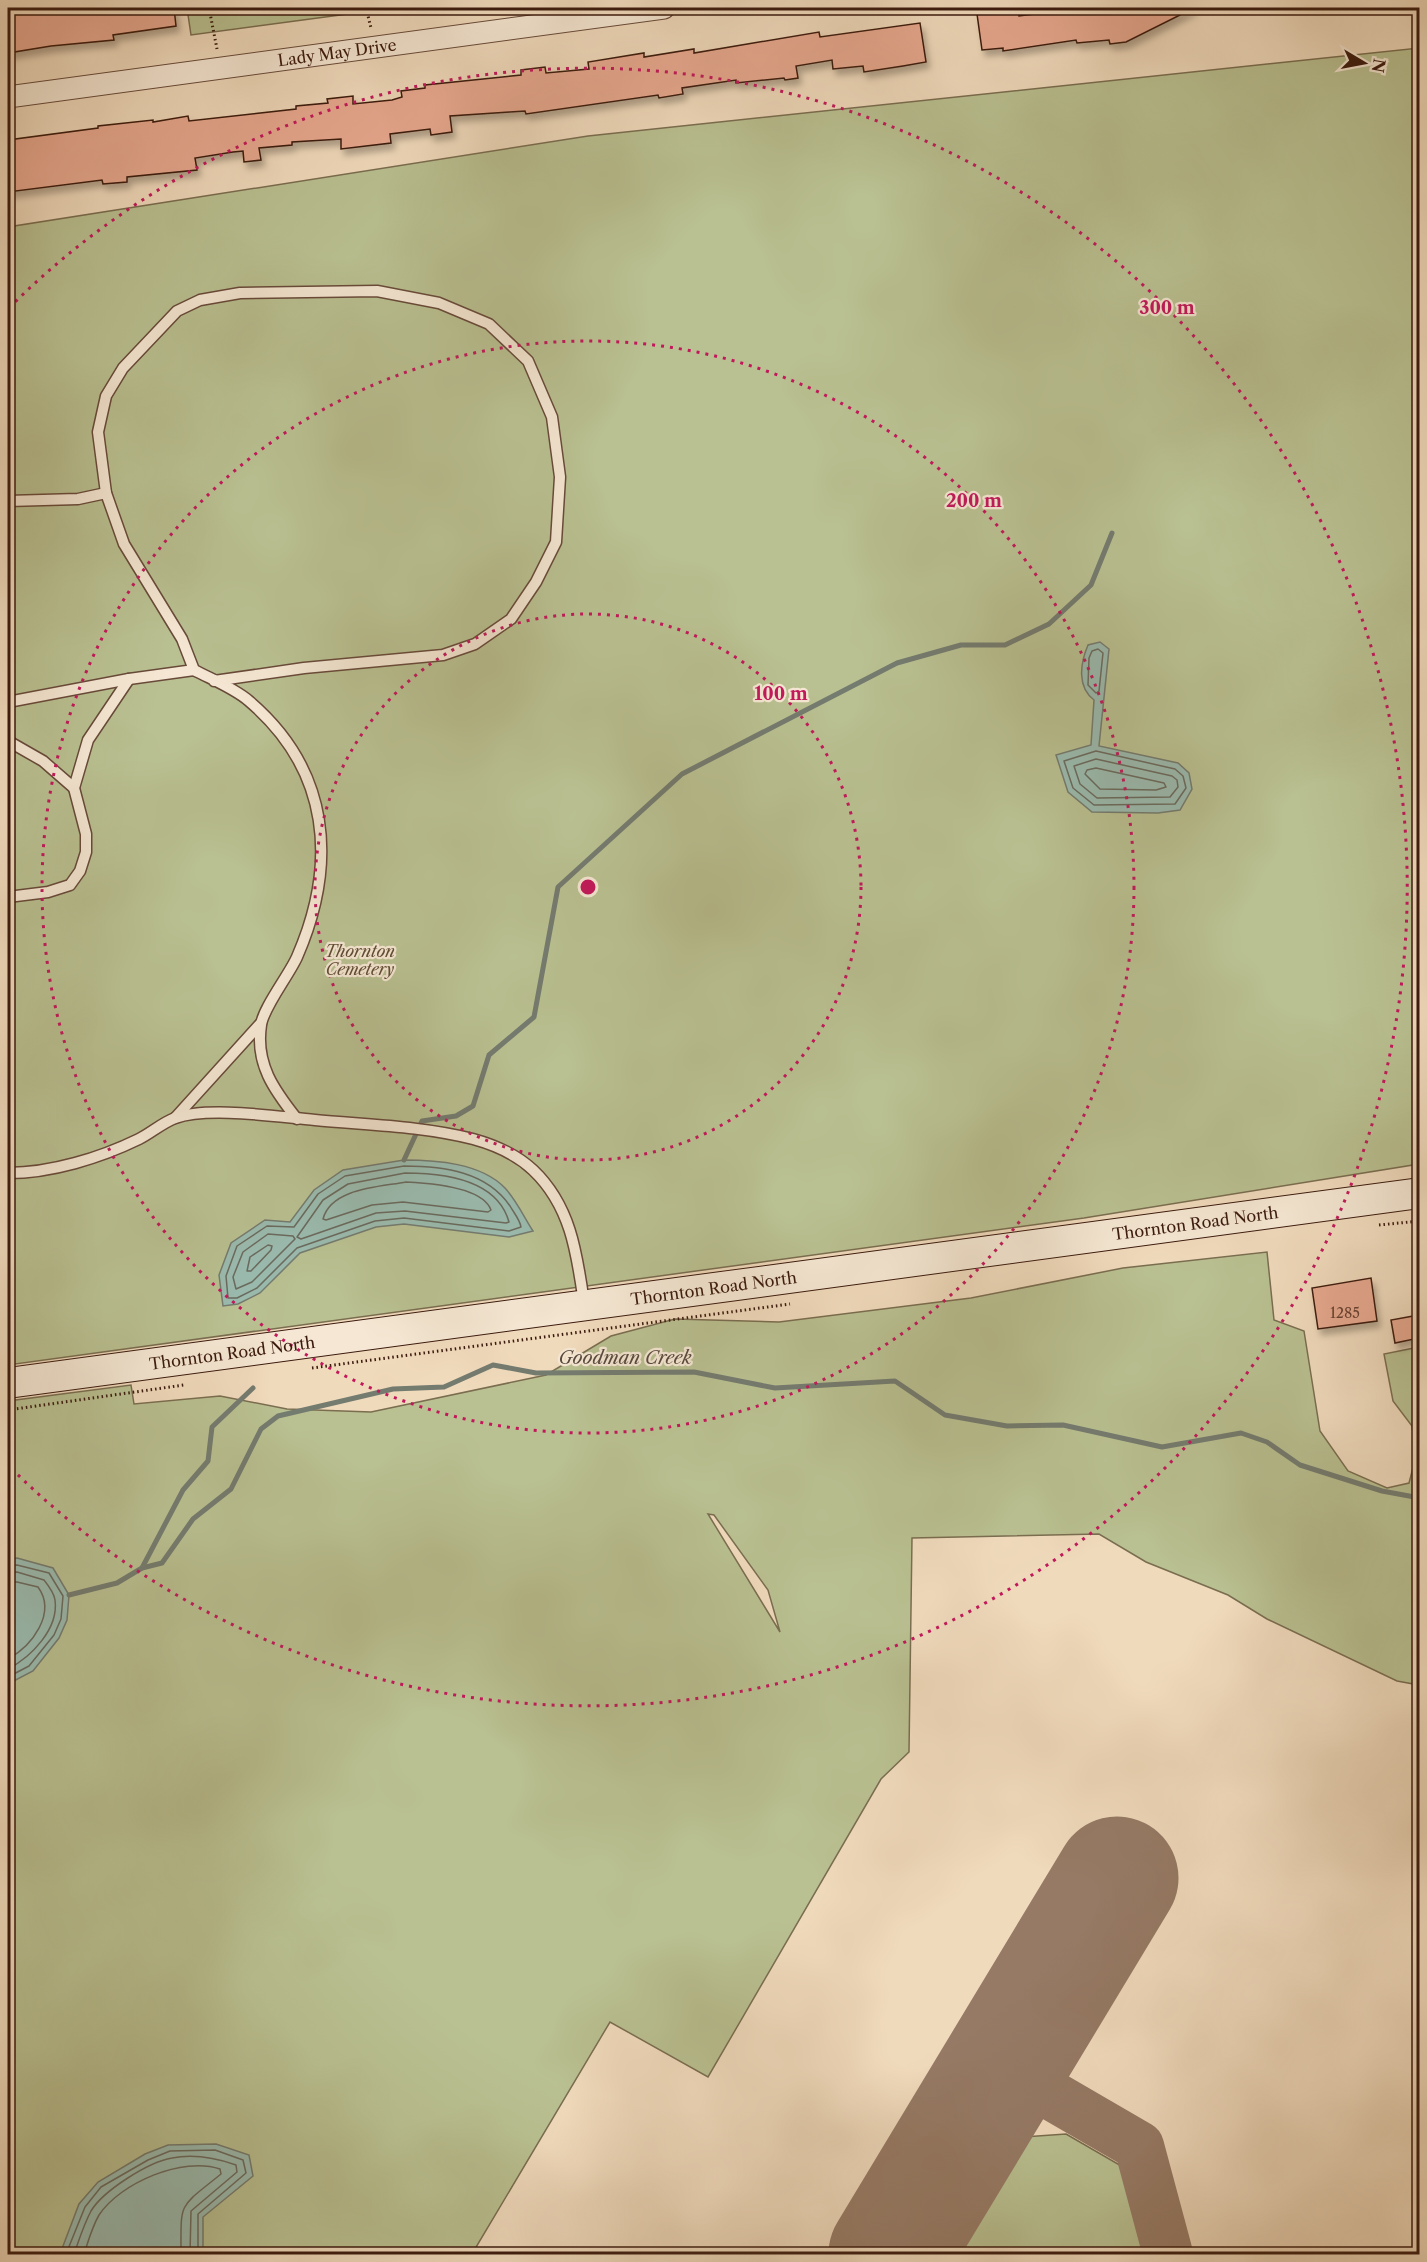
<svg xmlns="http://www.w3.org/2000/svg" width="1427" height="2262" font-family="'Libre Caslon Text',serif">
	<defs>
		<filter id="shadow"><feDropShadow dx="3.5" dy="6" stdDeviation="3" flood-color="#0004"/></filter>
	</defs>
	<rect width="100%" height="100%" fill="#f0dabc"/>
	<filter id="stains"><feTurbulence type="fractalNoise" baseFrequency=".00333" numOctaves="4"/><feColorMatrix values="0 0 0 0 .2 0 0 0 0 .09 0 0 0 0 .02 0 0 0 .5 -.17"/></filter>
	<radialGradient id="worn" r=".72"><stop offset=".6" stop-color="#630" stop-opacity="0"/><stop offset="1" stop-color="#630" stop-opacity=".3"/></radialGradient>
	<g fill="#b9c091" stroke="#7a6d50" stroke-width="1.5" fill-rule="evenodd">
		<polygon points="187,8 393,8 191,35"/>
		<polygon points="1419,48 1419,1164 1084,1218 8,1365 8,227 588,136"/>
		<path d="M1267 1252 1274 1320 1304 1331 1320 1431 1348 1471 1387 1488 1409 1483 1416 1456 1412 1426 1393 1401 1384 1354 1419 1347V1685L1397 1681 1267 1619 1228 1595 1146 1562 1099 1534 912 1538 909 1752 881 1779 708 2077 610 2022 472 2254H8V1401L131 1385 134 1404 220 1396 287 1409 371 1412 546 1375 611 1336 675 1319 779 1322 971 1298 1123 1268ZM708 1514 714 1515 768 1590 780 1632Z"/>
		<polygon points="1066,2134 1130,2171 1148,2254 941,2254 1010,2138"/>
	</g>
	<g fill="#9abbaf" stroke="#747b6f" stroke-width="1.5">
		<path d="M1100 642 1109 649 1099 746 1178 763 1189 773 1192 789 1180 810 1158 813 1092 812 1068 792 1056 755 1091 745 1094 700C1077 687 1080 664 1088 645Z"/>
		<path d="M404 1160C436 1160 481 1163 505 1188 516 1200 524 1217 533 1231L509 1237 404 1224 376 1227 300 1253 260 1293 238 1304 223 1306 219 1275 231 1243 265 1220 290 1222 314 1190 343 1170Z"/>
		<polygon points="17,1558 53,1568 69,1595 67,1620 59,1638 33,1671 8,1684 8,1560"/>
		<polygon points="216,2144 249,2155 253,2176 203,2217 203,2254 60,2254 79,2204 98,2182 145,2154 168,2145"/>
	</g>
	<g fill="none" stroke-linecap="round" stroke-linejoin="round">
		<g stroke="#6a6a5e" stroke-width="1.5">
			<polygon points="1098,649 1103,653 1099,691 1096,693 1088,685 1089,658 1092,651"/>
			<polygon points="1096,751 1175,769 1183,776 1186,788 1175,804 1094,805 1073,788 1064,761"/>
			<polygon points="1096,759 1172,776 1177,780 1178,787 1170,797 1097,798 1080,784 1074,766"/>
			<polygon points="1096,768 1164,783 1166,787 1156,790 1100,789 1085,774 1087,770"/>
			<path d="M404 1166C444 1166 487 1172 510 1206 514 1213 520 1220 521 1227L509 1231 404 1218 375 1221 297 1248 257 1288 237 1298H228L226 1276 237 1246 267 1226 294 1227 318 1194 345 1176Z"/>
			<path d="M405 1173C442 1173 497 1179 509 1222L506 1223 405 1211 376 1213 301 1239 297 1237 323 1200 348 1184Z"/>
			<path d="M406 1182C428 1183 482 1186 491 1210L488 1212 403 1202 372 1205 326 1220 323 1219C331 1188 380 1187 406 1182Z"/>
			<polygon points="268,1234 293,1236 295,1239 252,1282 236,1289 233,1277 243,1252"/>
			<polygon points="268,1245 272,1246 271,1250 251,1271 247,1271 250,1257"/>
			<polyline points="8,1566 17,1565 49,1573 63,1596 61,1619 54,1635 29,1666 8,1677"/>
			<path d="M8 1573 17 1572 44 1580C48 1585 54 1593 55 1600 59 1629 31 1657 8 1669"/>
			<path d="M8 1582H17L38 1587C57 1613 32 1646 8 1659"/>
			<polyline points="66,2254 85,2207 101,2187 148,2160 170,2151 215,2150 243,2160 246,2173 198,2214 198,2254"/>
			<path d="M74 2254C79 2240 84 2224 91 2211 103 2191 148 2162 172 2158 193 2154 216 2158 236 2165L237 2172 191 2211 190 2254"/>
			<path d="M84 2254C88 2242 92 2227 99 2215 120 2183 183 2156 220 2169L221 2174C178 2209 181 2200 181 2254"/>
		</g>
		<g stroke="#747b6f" stroke-width="5">
			<polyline points="404,1160 422,1121 456,1116 473,1106 489,1055 534,1017 558,887 682,774 897,663 961,645 1005,645 1049,624 1091,585 1112,533"/>
			<polyline points="142,1568 183,1490 208,1461 212,1427 253,1388"/>
			<polyline points="69,1595 117,1583 142,1568 162,1563 193,1519 231,1489 261,1429 278,1416 393,1389 444,1387 493,1365 536,1373 694,1372 775,1388 895,1381 945,1415 1007,1426 1063,1425 1162,1447 1241,1433 1267,1442 1300,1465 1382,1491 1420,1498"/>
		</g>
		<polyline stroke="#967a65" stroke-width="50" points="1003,2067 1139,2146 1168,2254"/>
		<polyline stroke="#967a65" stroke-width="123" points="890,2254 1117,1878"/>
	</g>
	<g fill="#e7a88f" stroke="#3b1a0e" stroke-width="1.5" filter="url(#shadow)">
		<polygon points="174,8 176,26 113,35 114,40 51,46 8,53 8,9"/>
		<polygon points="1018,8 1019,16 1050,12 1049,8 1194,8 1126,42 1110,44 1109,40 1077,43 1076,40 1003,51 1003,48 982,50 977,14"/>
		<polygon points="920,23 926,62 903,66 864,72 863,66 833,69 832,60 796,66 798,78 785,80 784,78 736,83 736,80 682,88 683,94 659,98 658,95 526,114 525,111 450,116 452,132 431,135 430,129 390,134 391,143 341,149 341,139 292,142 292,145 259,148 261,160 244,162 243,151 233,152 195,158 197,170 127,177 127,182 103,184 102,180 8,192 8,140 98,128 98,126 153,120 153,122 188,116 189,121 296,109 296,106 328,103 327,99 353,96 353,104 392,100 402,97 401,91 425,88 425,85 521,75 521,70 545,67 546,73 589,69 588,62 644,53 644,57 694,49 694,53 819,32 820,37"/>
		<polygon points="1371,1278 1377,1321 1318,1329 1312,1288"/>
		<polygon points="1419,1315 1419,1338 1395,1343 1391,1320"/>
	</g>
	<g fill="none" stroke-linecap="round" stroke-linejoin="round">
		<defs>
			<g id="lane">
				<polyline points="8,501 78,499 106,493"/>
				<path d="M214 681 304 668 443 655 475 644 511 619 536 582 556 542 560 477 552 417 528 361 489 324 439 303 377 291 240 293 200 300 177 311 123 368 106 396 98 432 106 493 124 544 182 639 194 670C211 679 234 688 249 701 330 770 338 863 297 957 289 975 263 1008 261 1025 255 1064 274 1090 297 1119"/>
				<polyline points="8,702 129,679 194,670"/>
				<polyline points="8,741 43,761 74,788"/>
				<polyline points="8,897 48,892 70,885 80,871 86,852 86,834 74,788 88,740 129,679"/>
				<polyline points="175,1118 261,1023"/>
				<path d="M8 1173C51 1173 100 1158 139 1139 151 1133 162 1123 175 1118 209 1106 278 1117 315 1120 368 1125 422 1126 473 1139 495 1145 517 1155 533 1170 571 1206 577 1254 584 1303"/>
			</g>
			<g id="street">
				<path id="s1" d="M8 97 664 8"/>
			</g>
			<g id="secondary">
				<path id="s2" d="M8 1383 1420 1193"/>
			</g>
		</defs>
		<use href="#lane" stroke="#684a3a" stroke-width="13"/>
		<use href="#street" stroke="#684a3a" stroke-width="23"/>
		<use href="#secondary" stroke="#3b1a0e" stroke-width="32"/>
		<g stroke="#3b1a0e" stroke-width="3" stroke-dasharray="1.5 3" stroke-linecap="butt">
			<polyline points="209,8 217,49"/>
			<polyline points="366,8 371,28"/>
			<polyline points="210,13 225,10"/>
			<polyline points="1379,1225 1420,1221"/>
			<polyline points="312,1368 790,1304"/>
			<polyline points="8,1410 184,1385"/>
		</g>
		<use href="#lane" stroke="#f5e7d3" stroke-width="10"/>
		<use href="#street" stroke="#f5e7d3" stroke-width="21"/>
		<use href="#secondary" stroke="#f5e7d3" stroke-width="30"/>
	</g>
	<g fill="none" stroke="#c2185b" stroke-width="3" stroke-dasharray="3 6">
		<circle cx="588" cy="887" r="273"/>
		<circle cx="588" cy="887" r="546"/>
		<path d="M9 308A819 819 0 1 1 9 1466"/>
	</g>
	<g text-anchor="middle" stroke-width="4.5" stroke-linejoin="round" paint-order="stroke">
		<g font-size="14" fill="#663e2e">
			<text x="1345" y="1318">1285</text>
		</g>
		<g font-size="16" fill="#3b1a0e" stroke="#f5e7d3">
			<text dy="6" stroke="none"><textPath href="#s1" startOffset="332">Lady May Drive</textPath></text>
			<text dy="6" stroke="none"><textPath href="#s2" startOffset="1198">Thornton Road North</textPath></text>
			<text dy="6" stroke="none"><textPath href="#s2" startOffset="712">Thornton Road North</textPath></text>
			<text dy="6" stroke="none"><textPath href="#s2" startOffset="226">Thornton Road North</textPath></text>
		</g>
		<g font-size="16" font-style="italic" fill="#614c35" stroke="#f5e7d3">
			<text x="360" y="957">Thornton<tspan x="360" dy="18">Cemetery</tspan></text>
		</g>
		<g font-size="18" font-style="italic" fill="#584a3e" stroke="#f5e7d3">
			<text x="625" y="1364">Goodman Creek</text>
		</g>
	</g>
	<circle cx="588" cy="887" r="9" fill="#c2185b" stroke="#f5e7d3" stroke-width="3"/>
	<g font-size="18" text-anchor="middle" font-weight="bold" fill="#c2185b" stroke="#f5e7d3" stroke-width="4.5" stroke-linejoin="round" paint-order="stroke">
		<text x="1167" y="314">300 m</text>
		<text x="974" y="507">200 m</text>
		<text x="781" y="700">100 m</text>
	</g>
	<rect width="1427" height="2262" fill="none" stroke="#f0dabc" stroke-width="30"/>
	<rect x="9" y="9" width="1409" height="2244" fill="none" stroke="#3b1a0e" stroke-width="3"/>
	<rect x="15" y="15" width="1397" height="2232" fill="none" stroke="#3b1a0e" stroke-width="1.5"/>
	<g transform="translate(1364 63) rotate(100)" stroke="#f5e7d3" stroke-width="4.5" paint-order="stroke">
	<path d="M0-4.5L10 22L0 15L-10 22Z" fill="#3b1a0e"/>
	<text y="-9" font-size="16" font-weight="bold" text-anchor="middle" fill="#3b1a0e">N</text>
	</g>
	<rect width="100%" height="100%" filter="url(#stains)"/>
	<rect width="100%" height="100%" fill="url(#worn)"/>
</svg>
